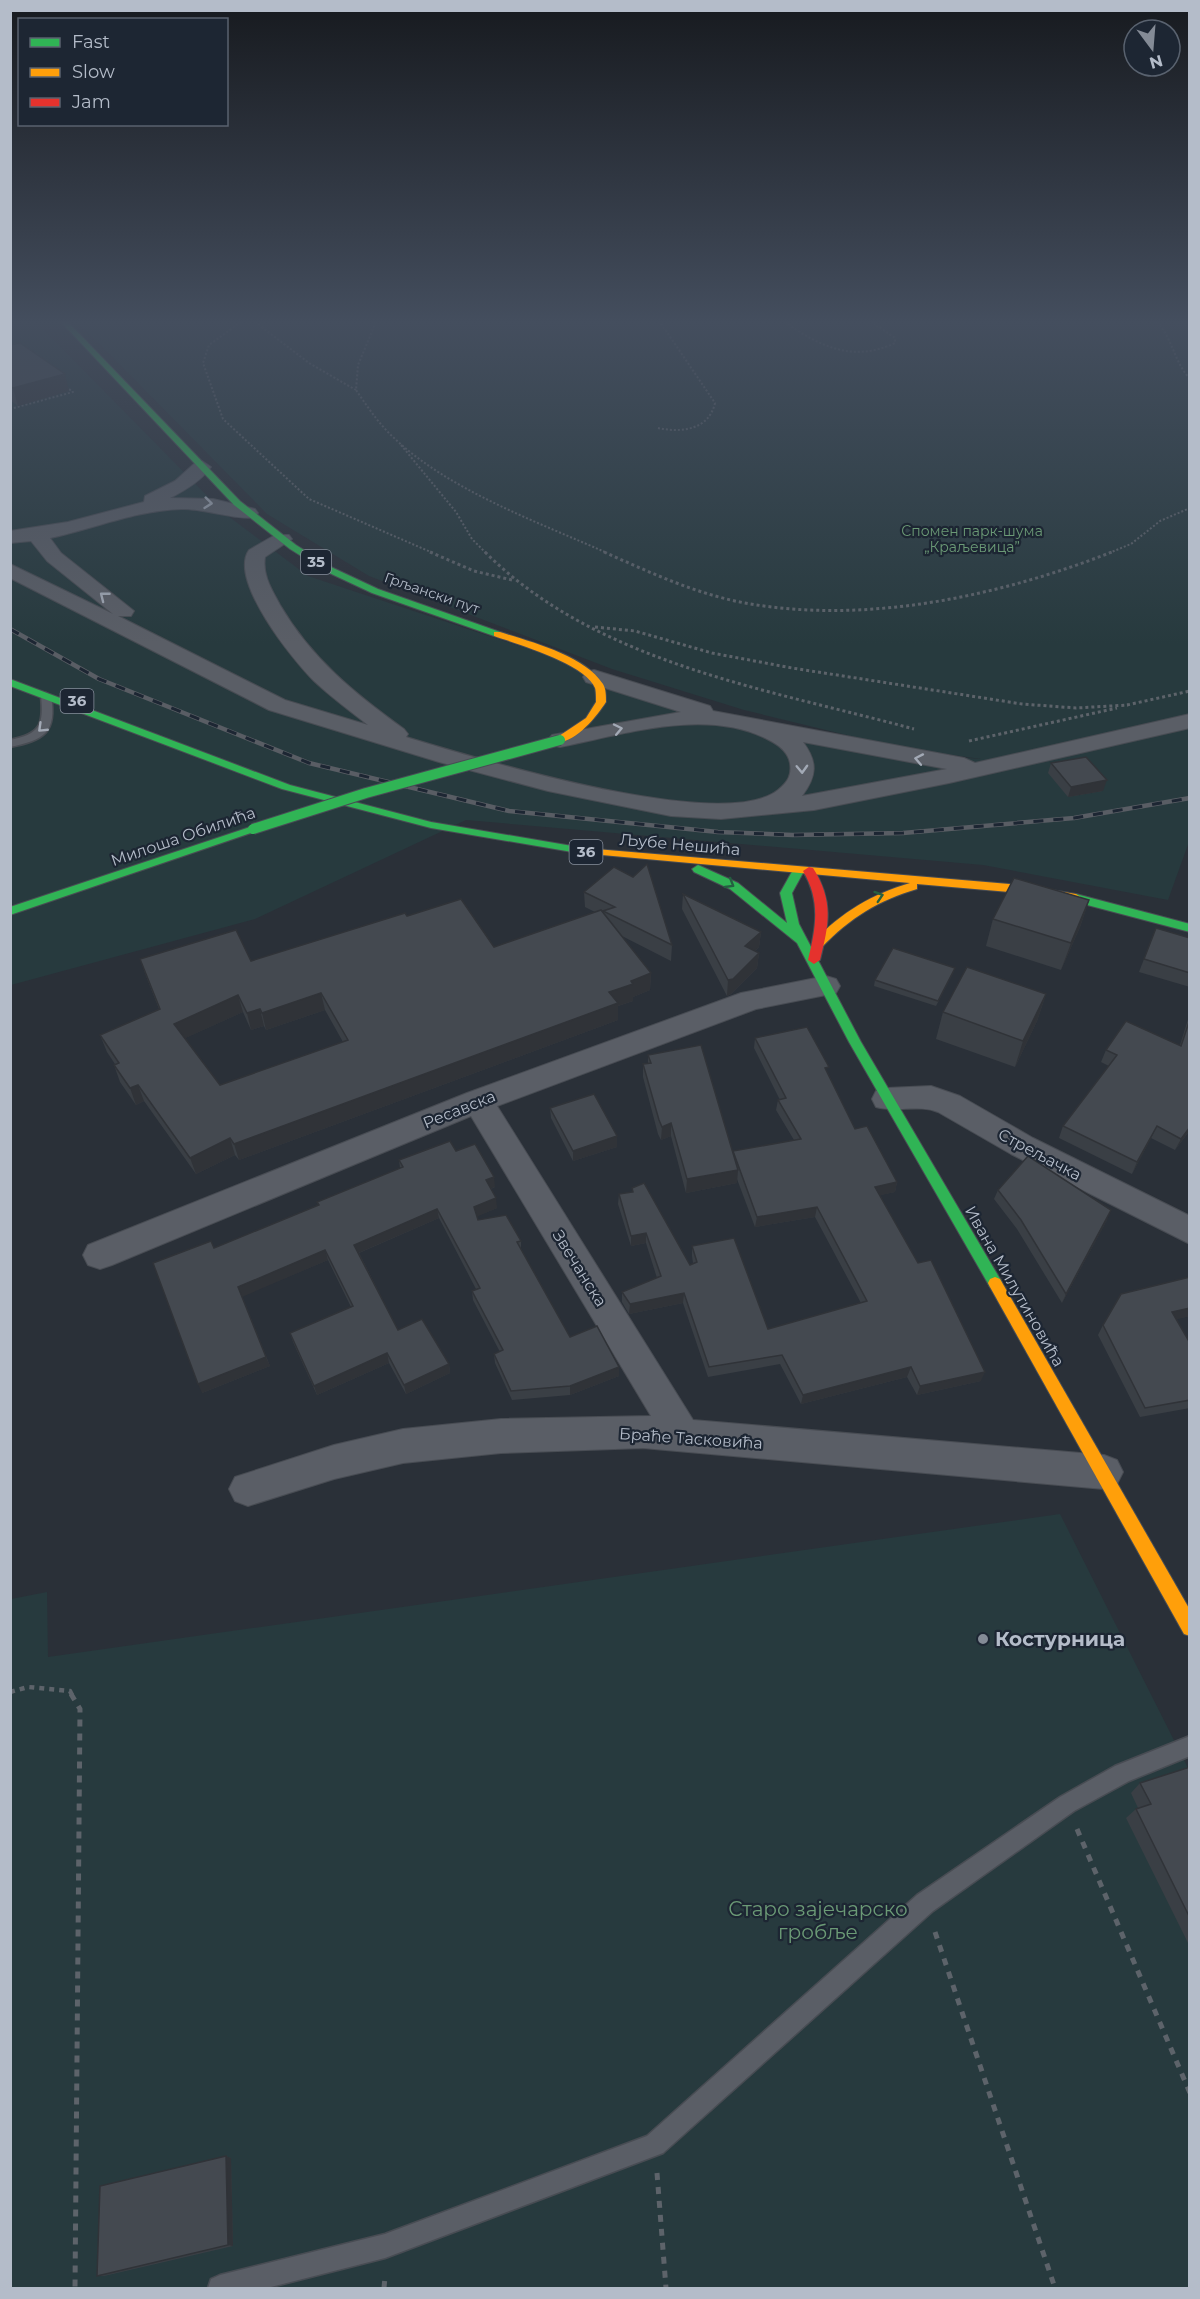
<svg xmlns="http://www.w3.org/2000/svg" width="1200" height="2299" font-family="Montserrat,sans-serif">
	<rect width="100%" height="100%" fill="#2a3038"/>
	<g fill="#273a3e">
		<polygon points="11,322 36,322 224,513 308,576 821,746 981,759 896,747 744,710 612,669 369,576 267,514 78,322 1189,322 1190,839 1168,900 983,865 466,820 255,919 11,985"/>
		<polygon points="1060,1514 1189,1770 1189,2288 11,2288 11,1599 47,1592 48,1657"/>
	</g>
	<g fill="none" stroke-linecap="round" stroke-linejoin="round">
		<defs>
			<g id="lane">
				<path d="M46 693 51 696C57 733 44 740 10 747V740C40 734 44 725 41 696Z"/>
				<polygon points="1190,1736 1190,1756 1129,1781 1074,1811 933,1911 663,2153 385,2258 267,2288 208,2288 211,2279 220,2275 385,2234 647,2136 917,1895 1060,1797 1115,1766"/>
			</g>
			<g id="street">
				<path d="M202 461 211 467C201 481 186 490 170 498L213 499 255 509 258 513 255 517C240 521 202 508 182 509 137 510 93 529 50 538L61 553 134 611 131 616H118L285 700 368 725C350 711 331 697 314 681 293 660 228 580 249 550L275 535H289L292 539 265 557C262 575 272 590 280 605 311 658 355 694 404 729L408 734 406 737C475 758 722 834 778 790 788 782 792 775 790 763 788 752 779 745 769 740 707 707 626 734 560 747L552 745 548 740 552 735 681 712 586 682 583 677 586 672 594 670 710 706 713 711 964 758 975 763 1190 714V728L949 783 814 810 721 819 671 816 548 791 439 762 269 710 10 578V564L113 614 47 561 31 541 10 543V531L68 522 144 502 145 496 175 481 195 463ZM803 742 947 769 802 796C817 776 818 762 803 742Z"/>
				<polygon points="826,976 836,979 840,986 836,993 756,1009 497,1106 693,1420 1104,1455 1117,1460 1123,1472 1117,1484 1104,1489 643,1448 501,1453 403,1463 334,1479 248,1506 235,1501 229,1489 235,1477 334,1445 403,1429 501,1419 651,1416 471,1116 112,1265 100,1269 88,1265 83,1255 88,1245 467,1093 741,993"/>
				<path d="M931 1086 960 1096 1033 1138 1190 1216V1244L1011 1154 938 1112C918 1104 897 1113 876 1107L872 1099 876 1091 887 1088Z"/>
			</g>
			<g id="fast">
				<polygon points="61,322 68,322 240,501 296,545 331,567 378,589 500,632 500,636 494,636 372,593 325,571 290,549 234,505"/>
				<polygon points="10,679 290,785 431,822 584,848 590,851 584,854 431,828 282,789 10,686"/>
				<polygon points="253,826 257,827 257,831 10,915 10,907"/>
				<polygon points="698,865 738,883 787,923 780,893 794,868 802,868 804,871 792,893 799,924 861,1042 1000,1279 1002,1283 1000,1287 995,1289 990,1287 849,1042 797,943 730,889 694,872 692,869"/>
				<polygon points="1076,894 1190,924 1190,932 1072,901 1070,898"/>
			</g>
			<g id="slow">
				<path d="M494 632H500C531 642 584 655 603 684 606 689 606 696 606 702 597 716 575 744 556 742V738L586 718 596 702C596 698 596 691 595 688 586 664 517 644 494 636Z"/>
				<path d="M584 848 1021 885 1076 894 1082 898 1076 902 1021 893 917 884V889C879 900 850 918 822 947L818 948 812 944 814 941C842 912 872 894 910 883L580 853 578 851Z"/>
				<polygon points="995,1277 1000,1279 1190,1610 1190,1636 1184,1634 990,1287 988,1283 990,1279"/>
			</g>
			<path id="jam" d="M809 867 813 868C834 901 829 925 820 960L814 964 808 960C816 928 821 901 803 871Z"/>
		</defs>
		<use href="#lane" stroke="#484c53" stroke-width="3"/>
		<use href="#street" stroke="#484c53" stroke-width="2"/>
		<use href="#fast" stroke="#484c53" stroke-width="2"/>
		<use href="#slow" stroke="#484c53" stroke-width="2"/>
		<use href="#jam" stroke="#484c53" stroke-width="2"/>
		<g stroke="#5d636a" stroke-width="2" stroke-dasharray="2 2" stroke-linecap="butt">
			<polyline points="241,322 209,345 203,363 223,419 309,499 433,553"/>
			<polyline points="255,322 309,363 356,390"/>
			<path d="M376 322 358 365 356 390C367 406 378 423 393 437 448 490 538 522 607 553"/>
			<path d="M785 322C819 346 853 363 895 343V338L872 322"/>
			<path d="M1157 322C1173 339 1174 362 1190 379"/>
			<polyline points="10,409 73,392 65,386"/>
			<path d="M658 428C681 433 709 430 715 403L660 322"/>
			<polyline points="401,445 456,512 472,539 486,553"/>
			<polyline points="1109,553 1131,544 1160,521 1190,508"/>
		</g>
		<g stroke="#5d636a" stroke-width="3" stroke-dasharray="3 3" stroke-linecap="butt">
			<polyline points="430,552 474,571 512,580"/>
			<path d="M485 552C596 663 767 689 914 729"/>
			<path d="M604 552C649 572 696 594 745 603 867 625 999 596 1112 552"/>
			<polyline points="595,627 635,631 712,653 792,668 1022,704 1076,708 1128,705"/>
			<polyline points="1127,705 1190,691"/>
			<polyline points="969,741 1117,708"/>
		</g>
		<polyline stroke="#5d636a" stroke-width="4.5" stroke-dasharray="5 5" stroke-linecap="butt" points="10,1692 28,1687 70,1691 72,1695"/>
		<g stroke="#5d636a" stroke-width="5" stroke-dasharray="7 7" stroke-linecap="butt">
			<polyline points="71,1694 80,1709 75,2288"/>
			<polyline points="1077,1829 1190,2093"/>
			<polyline points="935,1932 1055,2288"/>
			<polyline points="657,2173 666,2288"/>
			<polyline points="384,2288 385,2277"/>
		</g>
		<use href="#lane" fill="#5a5e66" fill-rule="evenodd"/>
		<use href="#street" fill="#5a5e66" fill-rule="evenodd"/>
		<use href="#fast" fill="#30b455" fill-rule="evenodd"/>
		<use href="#slow" fill="#ff9f0a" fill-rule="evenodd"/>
		<use href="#jam" fill="#e5322d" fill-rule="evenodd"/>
		<defs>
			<polyline id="rail" points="10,629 99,679 309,763 509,811 718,832 793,835 903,833 1074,818 1190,798"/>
		</defs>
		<use href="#rail" stroke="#595d64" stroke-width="4.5"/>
		<use href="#rail" stroke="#1d2633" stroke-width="3" stroke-dasharray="10" stroke-linecap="butt"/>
		<defs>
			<polyline id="fast-bridge" points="253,829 366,793 560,740"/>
		</defs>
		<use href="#fast-bridge" stroke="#484c55" stroke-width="12" stroke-linecap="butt"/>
		<use href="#fast-bridge" stroke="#30b455" stroke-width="10"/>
	</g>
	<g fill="#3a3f45" fill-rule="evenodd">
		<polygon points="10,345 69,391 18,406 10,400"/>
		<polygon points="1051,763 1103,791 1068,797 1048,773"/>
		<path d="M614 867 672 945 671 961 620 935 651 973 650 990 633 997V1001L618 1006V1020L239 1160 235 1155 196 1174 144 1101 136 1105 120 1082 114 1065 115 1064 107 1052 100 1035 159 1009 146 976 140 959 251 961 407 916 494 947 595 912 585 907 584 892ZM325 1010 343 1042 220 1085 185 1038 243 1012 251 1030 264 1026 266 1030Z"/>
		<polygon points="683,894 761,932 759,947 755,951 759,953 757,968 731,994 727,996 682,909"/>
		<polygon points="1089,900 1080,927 1061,970 986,946 993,919"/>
		<polygon points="1156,928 1190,938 1190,987 1139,972"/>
		<polygon points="955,968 953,973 936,1006 874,986 875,980"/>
		<polygon points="1046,994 1037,1021 1015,1067 936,1039 943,1012"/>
		<polygon points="1190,1013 1190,1130 1175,1150 1151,1138 1132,1174 1059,1138 1063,1126 1109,1066 1101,1062 1106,1050 1180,1045"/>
		<polygon points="755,1038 827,1073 855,1129 897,1182 895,1192 880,1195 981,1381 917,1395 907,1377 801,1404 780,1364 708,1377 683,1303 629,1314 622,1302 622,1292 657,1278 646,1243 631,1246 618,1204 619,1194 632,1192 632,1188 690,1265 693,1263 692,1256 692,1246 768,1329 861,1303 815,1217 755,1227 737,1179 737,1183 686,1193 671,1136 661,1140 658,1134 643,1077 643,1064 648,1063 648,1055 733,1151 794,1140 776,1110 778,1100 780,1100 754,1048"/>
		<polygon points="550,1108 617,1147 573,1161 551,1118"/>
		<polygon points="456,1151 495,1187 491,1189 497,1208 477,1216 478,1220 521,1241 521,1250 570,1337 619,1367 619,1376 570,1395 512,1400 495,1363 494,1354 500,1352 473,1300 472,1291 476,1289 439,1218 359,1253 398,1330 449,1364 450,1373 406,1394 389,1363 317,1395 293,1342 290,1333 351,1307 328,1260 242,1296 270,1366 202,1393 214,1248 318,1205 317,1202 400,1168 399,1160"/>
		<polygon points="998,1190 1107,1220 1062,1303 1017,1229 994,1199"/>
		<polygon points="1190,1277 1190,1316 1176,1319 1190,1343 1190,1408 1140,1417 1098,1335 1103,1325"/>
		<polygon points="1190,1767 1190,1947 1126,1818 1136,1809 1138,1808 1131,1793 1140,1783"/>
		<polygon points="226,2156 231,2158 233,2246 104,2276 97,2276"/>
	</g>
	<g fill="#303338">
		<polygon points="65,374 69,391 18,406 13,388"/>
		<polygon points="1107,780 1103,791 1068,797 1071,787"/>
		<polygon points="1089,900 1080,927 1061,970 1071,943"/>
		<polygon points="761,932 759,947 743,962 745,946"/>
		<polygon points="759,953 757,968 731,994 727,996 728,980"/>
		<polygon points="651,973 650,990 633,997 633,1001 618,1006 618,1020 239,1160 234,1144 609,992 631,981"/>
		<polygon points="321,993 325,1010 266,1030 262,1013"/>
		<polygon points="1046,994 1037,1021 1015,1067 1023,1041"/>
		<polygon points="238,995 243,1012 179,1041 174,1024"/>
		<polygon points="260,1009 264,1026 251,1030 247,1013"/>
		<polygon points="138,1085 144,1101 136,1105 130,1088"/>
		<polygon points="671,1123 671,1136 661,1140 662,1127"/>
		<polygon points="1157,1126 1151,1138 1132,1174 1137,1162"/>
		<polygon points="1190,1127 1190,1130 1175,1150 1181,1139"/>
		<polygon points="617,1136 617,1147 573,1161 573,1151"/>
		<polygon points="230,1138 235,1155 196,1174 190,1158"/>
		<polygon points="738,1170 737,1183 686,1193 687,1179"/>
		<polygon points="494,1177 495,1187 487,1190 486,1180"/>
		<polygon points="897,1182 895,1192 872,1197 875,1187"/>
		<polygon points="496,1198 497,1208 476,1217 474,1207"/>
		<polygon points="817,1207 815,1217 755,1227 757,1217"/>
		<polygon points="437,1209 439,1218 356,1254 354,1245"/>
		<polygon points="1111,1210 1107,1220 1062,1303 1066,1294"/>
		<polygon points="646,1233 646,1243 631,1246 631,1236"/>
		<polygon points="325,1250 328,1260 242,1297 238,1287"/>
		<polygon points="684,1293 683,1303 629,1314 630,1304"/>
		<polygon points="1190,1308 1190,1316 1167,1322 1172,1312"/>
		<polygon points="387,1353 389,1363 317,1395 314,1386"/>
		<polygon points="266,1357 270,1366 202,1393 198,1384"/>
		<polygon points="449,1364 450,1373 406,1394 404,1385"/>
		<polygon points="619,1367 619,1376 570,1395 570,1386"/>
		<polygon points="911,1367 907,1377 801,1404 803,1395"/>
		<polygon points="985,1372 981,1381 917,1395 920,1386"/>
		<polygon points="226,2156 231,2158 233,2246 228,2245"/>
	</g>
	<g fill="#444950" stroke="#303338" stroke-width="1.5" fill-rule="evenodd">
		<polygon points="20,343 65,374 13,388 10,387 10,345"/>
		<polygon points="1086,757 1107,780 1071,787 1051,763"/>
		<polygon points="647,864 672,945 603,911 615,907 584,892 614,867 633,877"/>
		<polygon points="1014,878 1089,900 1071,943 993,919"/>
		<polygon points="683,894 761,932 745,946 759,953 733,979 728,980"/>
		<path d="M461 899 494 947 601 910 651 973 631 981 633 984 609 992 618 1003 234 1144 230 1138 190 1158 138 1085 130 1088 114 1065 119 1063 100 1035 160 1009 140 959 236 930 251 961 405 913 407 916ZM321 993 348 1040 220 1085 174 1024 238 995 247 1013 260 1009 262 1013Z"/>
		<polygon points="1156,928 1190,938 1190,973 1144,959"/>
		<polygon points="893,948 955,968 938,1001 875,980"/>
		<polygon points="967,967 1046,994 1023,1041 943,1012"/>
		<polygon points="1190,1019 1190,1127 1181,1139 1157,1126 1137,1162 1063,1126 1117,1055 1106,1050 1126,1021 1181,1046"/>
		<polygon points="807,1027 829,1067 825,1068 855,1129 867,1126 897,1182 875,1187 918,1263 931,1260 985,1372 920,1386 911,1367 803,1395 782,1355 709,1367 684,1293 630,1304 622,1292 661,1276 646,1233 631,1236 619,1194 633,1192 632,1188 644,1183 690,1265 697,1262 692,1246 734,1238 768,1329 867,1301 817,1207 757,1217 733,1151 801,1139 778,1100 786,1098 755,1038"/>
		<polygon points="701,1045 738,1170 687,1179 671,1123 662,1127 659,1120 643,1064 651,1063 648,1055"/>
		<polygon points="594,1094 617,1136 573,1151 550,1108"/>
		<polygon points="450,1141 456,1151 475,1144 494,1177 486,1180 496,1198 474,1207 478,1220 506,1215 521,1241 517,1242 570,1337 597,1326 619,1367 570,1386 511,1391 494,1354 503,1350 472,1291 480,1288 437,1209 354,1245 398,1330 422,1319 449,1364 404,1385 387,1353 314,1386 290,1333 353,1306 325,1250 238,1287 266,1357 198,1384 153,1263 211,1241 214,1248 319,1205 317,1202 403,1167 399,1160"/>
		<polygon points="1028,1156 1111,1210 1066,1294 1021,1220 998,1190"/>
		<polygon points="1190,1277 1190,1308 1172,1312 1190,1343 1190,1400 1145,1408 1103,1325 1121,1294"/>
		<polygon points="1190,1767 1190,1918 1136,1809 1151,1804 1140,1783"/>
		<polygon points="226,2156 228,2245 97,2276 100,2186"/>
	</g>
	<defs><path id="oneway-chevron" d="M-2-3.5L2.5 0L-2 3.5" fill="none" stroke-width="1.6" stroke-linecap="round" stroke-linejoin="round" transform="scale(1.5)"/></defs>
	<g stroke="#a2a9b5">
		<use href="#oneway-chevron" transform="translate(208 503) rotate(6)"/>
		<use href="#oneway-chevron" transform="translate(104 596) rotate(-142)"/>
		<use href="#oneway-chevron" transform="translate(42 728) rotate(136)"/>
		<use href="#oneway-chevron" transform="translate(618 729) rotate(-12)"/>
		<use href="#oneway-chevron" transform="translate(919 759) rotate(-169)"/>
		<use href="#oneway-chevron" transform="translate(802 769) rotate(88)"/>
	</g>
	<g stroke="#255f41">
		<use href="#oneway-chevron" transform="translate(730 884) rotate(31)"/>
		<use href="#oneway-chevron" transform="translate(879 896) rotate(-18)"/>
	</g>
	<linearGradient id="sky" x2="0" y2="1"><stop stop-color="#171a1f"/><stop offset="0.5" stop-color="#444e5e"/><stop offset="1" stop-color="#444e5e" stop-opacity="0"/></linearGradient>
	<rect width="1200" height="644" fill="url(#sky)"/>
	<circle fill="#848b96" stroke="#1d2633" stroke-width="2" cx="983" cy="1639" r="6"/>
	<g text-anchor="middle" stroke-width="4.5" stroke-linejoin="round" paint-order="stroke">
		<g font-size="14" fill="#6b9a76" stroke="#1d2633">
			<text x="972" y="536">Спомен парк-шума<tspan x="972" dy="16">„Краљевица”</tspan></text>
		</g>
		<g font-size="14" fill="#b4bcc9" stroke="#1d2633">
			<text transform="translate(432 593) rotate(19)" y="5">Грљански пут</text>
		</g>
		<g fill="#1d2633" stroke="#878f9c" stroke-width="1.5">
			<rect x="301" y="550" width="30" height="24" rx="4.5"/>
			<rect x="60.5" y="689" width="33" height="24" rx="4.5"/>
			<rect x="569.5" y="840" width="33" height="24" rx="4.5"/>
		</g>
		<g font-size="15" font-weight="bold" fill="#b4bcc9">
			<text x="316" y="567">35</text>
			<text x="77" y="706">36</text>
			<text x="586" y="857">36</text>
		</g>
		<g font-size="16" fill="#b4bcc9" stroke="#1d2633">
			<text transform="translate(183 836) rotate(-19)" y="6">Милоша Обилића</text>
			<text transform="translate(680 844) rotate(5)" y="6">Љубе Нешића</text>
			<text transform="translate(459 1109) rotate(-22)" y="6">Ресавска</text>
			<text transform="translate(1040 1154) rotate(28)" y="6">Стрељачка</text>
			<text transform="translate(580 1268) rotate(58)" y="6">Звечанска</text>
			<text transform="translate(1015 1286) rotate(60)" y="6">Ивана Милутиновића</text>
			<text transform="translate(691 1438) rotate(4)" y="6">Браће Тасковића</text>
		</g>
		<g font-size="20" font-weight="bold" fill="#b4bcc9" stroke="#1d2633" text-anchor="start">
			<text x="995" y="1646">Костурница</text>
		</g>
		<g font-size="20" fill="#6b9a76" stroke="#1d2633">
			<text x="818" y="1916">Старо зајечарско<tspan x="818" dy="23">гробље</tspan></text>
		</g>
	</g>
	<rect width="1200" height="2299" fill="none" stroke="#b4bcc9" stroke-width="24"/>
	<rect x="18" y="18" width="210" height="108" fill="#1d2633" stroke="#59626f" stroke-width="1.5"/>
	<rect x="30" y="38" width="30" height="9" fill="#30b455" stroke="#59626f" stroke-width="1.5"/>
	<text x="72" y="48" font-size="18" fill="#b4bcc9">Fast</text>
	<rect x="30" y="68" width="30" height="9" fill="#ff9f0a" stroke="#59626f" stroke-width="1.5"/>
	<text x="72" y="78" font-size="18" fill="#b4bcc9">Slow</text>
	<rect x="30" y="98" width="30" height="9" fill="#e5322d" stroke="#59626f" stroke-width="1.5"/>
	<text x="72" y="108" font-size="18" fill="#b4bcc9">Jam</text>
	<g transform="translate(1152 48) rotate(164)"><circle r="28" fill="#1d2633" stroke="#59626f" stroke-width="1.5"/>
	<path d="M0-4.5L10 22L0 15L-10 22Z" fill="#848b96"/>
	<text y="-9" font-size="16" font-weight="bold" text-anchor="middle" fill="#b4bcc9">N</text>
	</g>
</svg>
